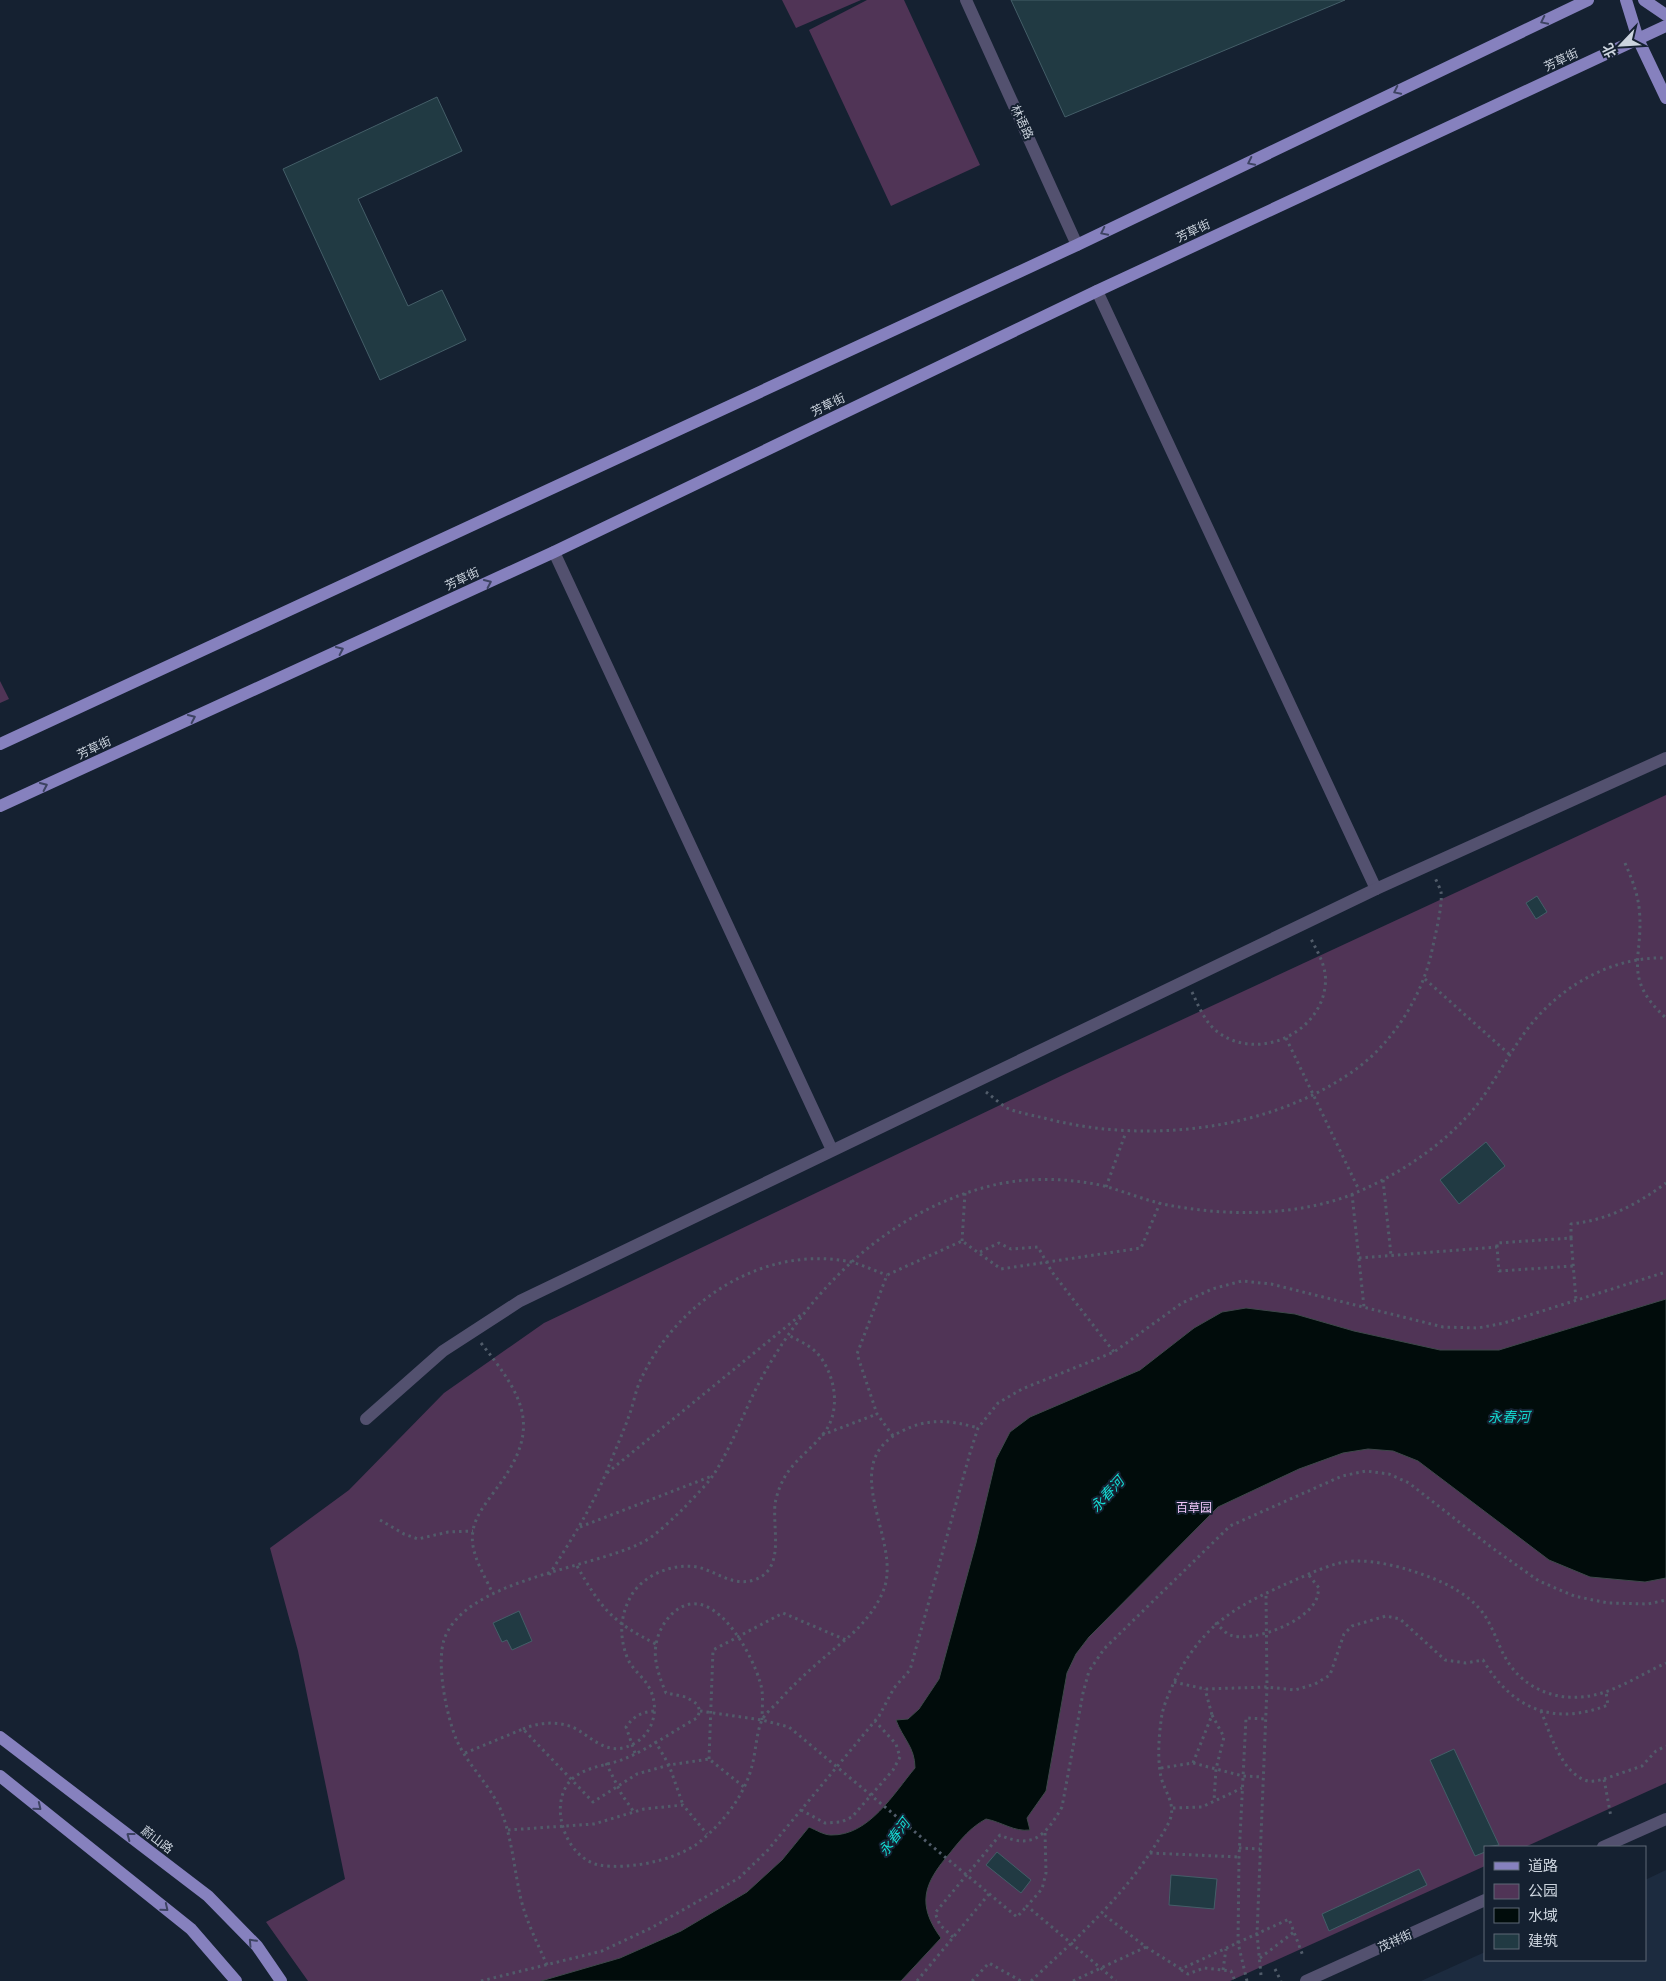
<svg xmlns="http://www.w3.org/2000/svg" width="1666" height="1981" font-family="'DM Sans','Noto Sans SC',sans-serif">
	<rect width="100%" height="100%" fill="#152131"/>
	<polygon fill="#1c2b3f" points="1666,1870 1666,1981 1421,1981 1485,1952 1485,1960 1645,1960 1645,1880"/>
	<g fill="#503456">
		<polygon points="782,0 861,0 796,28"/>
		<polygon points="867,0 904,0 980,165 891,206 809,30"/>
		<polygon points="0,681 9,699 0,703"/>
		<polygon points="1666,795 1666,1783 1525,1847 1485,1847 1485,1866 1230,1981 308,1981 266,1922 345,1879 298,1651 270,1548 349,1490 444,1393 544,1323 1065,1074"/>
	</g>
	<path fill="#010c0b" stroke="#3e484a" d="M1666 1299V1578L1645 1582 1590 1577 1549 1560 1418 1461 1393 1451 1368 1449 1343 1453 1299 1469 1218 1507 1089 1637 1076 1654 1067 1673 1046 1791 1027 1818 1030 1830C1014 1832 1002 1822 986 1819 971 1827 961 1839 950 1853 924 1883 916 1904 941 1938L901 1981H541L620 1958 681 1931 747 1892 782 1860 809 1827C816 1830 824 1835 831 1835 869 1836 894 1793 915 1768 915 1747 903 1739 896 1720L908 1719 919 1709 939 1679 976 1543 996 1459 1010 1432 1030 1417 1140 1370 1194 1328 1222 1312 1246 1308 1295 1314 1354 1331 1440 1350H1499Z"/>
	<g fill="#213a43" stroke="#445e68">
		<polygon points="1011,0 1345,0 1065,117"/>
		<polygon points="437,97 462,151 358,199 408,306 442,290 466,340 380,380 283,169"/>
		<polygon points="1537,896 1547,912 1536,919 1526,903"/>
		<polygon points="1486,1142 1505,1166 1459,1204 1440,1180"/>
		<polygon points="519,1611 532,1641 512,1650 507,1640 502,1642 493,1623"/>
		<polygon points="1454,1749 1499,1845 1485,1847 1485,1852 1475,1856 1430,1760"/>
		<polygon points="997,1852 1031,1880 1021,1893 986,1865"/>
		<polygon points="1419,1869 1427,1885 1329,1931 1322,1914"/>
		<polygon points="1171,1875 1217,1879 1214,1909 1169,1905"/>
	</g>
	<g fill="none" stroke-linecap="round" stroke-linejoin="round">
		<g stroke="#515c6a" stroke-width="3" stroke-dasharray="2.5 4" stroke-linecap="butt">
			<path d="M1625 863C1631 877 1637 891 1639 907 1645 957 1620 976 1666 1018"/>
			<polyline points="1425,979 1510,1055"/>
			<path d="M1192 992C1199 1007 1205 1023 1219 1033 1258 1061 1319 1034 1325 987 1328 968 1318 953 1310 937"/>
			<polyline points="1286,1038 1359,1190"/>
			<path d="M986 1092C993 1097 1000 1104 1007 1108 1018 1113 1032 1115 1044 1118 1141 1144 1264 1132 1349 1074 1389 1048 1420 1001 1431 955 1434 940 1443 906 1441 892 1440 888 1437 882 1435 878"/>
			<polyline points="1383,1180 1391,1255"/>
			<polyline points="1106,1187 1126,1132"/>
			<polyline points="1352,1194 1364,1307"/>
			<path d="M1571 1238V1224C1608 1220 1636 1205 1666 1183"/>
			<polyline points="962,1241 965,1193"/>
			<polyline points="1497,1247 1497,1243 1571,1238 1576,1300"/>
			<polyline points="980,1252 999,1243 1011,1249 1038,1247 1052,1272 1114,1352"/>
			<polyline points="1359,1258 1497,1247 1499,1271 1573,1266"/>
			<path d="M481 1343C522 1395 543 1426 499 1485 490 1498 475 1515 473 1531 469 1552 484 1574 492 1592"/>
			<polyline points="822,1435 877,1414"/>
			<polyline points="893,1436 877,1414 857,1354 887,1275 962,1241 1001,1269 1141,1248 1160,1203"/>
			<polyline points="607,1473 803,1313"/>
			<polyline points="380,1520 404,1534 418,1539 448,1532 473,1531"/>
			<polyline points="580,1527 712,1476"/>
			<path d="M577 1566C601 1608 612 1622 656 1644"/>
			<path d="M549 1575C570 1542 591 1509 606 1473 614 1453 623 1433 630 1413 634 1402 636 1388 642 1377 678 1301 764 1244 851 1262 863 1265 875 1271 887 1275"/>
			<path d="M1215 1623C1220 1626 1225 1633 1230 1635 1254 1643 1306 1622 1316 1600 1318 1596 1318 1592 1319 1588L1308 1574"/>
			<path d="M1174 1682 1205 1689 1267 1687 1295 1690 1315 1684 1330 1675 1344 1634 1352 1626 1386 1616 1400 1619 1445 1660 1466 1663 1483 1660C1513 1710 1554 1726 1608 1705L1606 1692"/>
			<polyline points="700,1711 762,1720 789,1727 1017,1917 1027,1906"/>
			<path d="M1541 1711C1550 1733 1562 1775 1588 1781 1593 1782 1600 1780 1604 1779L1611 1817"/>
			<polyline points="1212,1715 1224,1737 1216,1769 1214,1801"/>
			<path d="M762 1720C762 1708 764 1693 760 1682 753 1657 723 1600 691 1604 673 1606 658 1628 656 1645 653 1660 660 1679 666 1693L686 1697 697 1704 700 1711 697 1718C673 1731 649 1749 624 1759 606 1766 587 1766 572 1779 547 1803 565 1858 599 1865 627 1870 673 1861 697 1844 722 1824 744 1797 752 1766 756 1751 756 1734 762 1720 765 1714 772 1708 777 1703 798 1679 821 1660 845 1640 861 1627 877 1608 884 1589 902 1539 835 1464 902 1431 928 1418 950 1420 978 1428"/>
			<polyline points="655,1741 669,1765 683,1805"/>
			<polyline points="465,1753 523,1729 593,1802 637,1774 669,1765 709,1759 744,1787"/>
			<path d="M635 1753 626 1727C634 1716 641 1712 655 1711"/>
			<polyline points="709,1759 713,1650 783,1613 846,1640"/>
			<polyline points="606,1763 622,1795 634,1812"/>
			<polyline points="1193,1763 1212,1715 1205,1689"/>
			<polyline points="1161,1768 1193,1763 1243,1776 1263,1777"/>
			<polyline points="1604,1779 1642,1766 1656,1751 1666,1746"/>
			<polyline points="1173,1808 1202,1807 1242,1788"/>
			<polyline points="801,1810 825,1823 841,1822 852,1817 893,1770 900,1757 896,1744 875,1721"/>
			<polyline points="508,1830 594,1824 644,1809 683,1805 707,1834"/>
			<polyline points="1045,1833 1046,1873 1042,1889 1027,1906 1116,1981"/>
			<polyline points="1239,1848 1260,1849"/>
			<polyline points="1150,1853 1239,1857"/>
			<path d="M953 1937 940 1925 935 1913 1000 1835C1033 1850 1046 1835 1062 1807L1083 1693 1089 1671 1104 1649 1230 1526 1342 1476 1366 1471 1389 1474 1409 1483 1491 1547 1539 1581 1574 1596 1608 1603 1648 1604 1666 1600"/>
			<polyline points="1146,1947 1181,1969 1289,1919 1303,1956"/>
			<polyline points="1260,1958 1294,1932"/>
			<path d="M547 1965C537 1942 525 1919 520 1895 514 1867 512 1840 502 1813 492 1787 469 1767 457 1741 447 1718 436 1665 444 1640 463 1581 587 1569 639 1544 655 1537 670 1521 683 1509 693 1498 706 1486 714 1474 732 1446 744 1411 760 1381 807 1294 882 1217 979 1189 1018 1177 1060 1177 1100 1185 1121 1190 1141 1199 1163 1204 1221 1216 1291 1217 1348 1196 1393 1178 1439 1149 1471 1112 1491 1089 1505 1060 1523 1035 1555 989 1610 956 1666 958"/>
			<polyline points="1275,1969 1281,1981"/>
			<polyline points="1181,1970 1188,1974 1204,1968 1231,1971 1235,1981"/>
			<polyline points="1223,1970 1226,1949"/>
			<polyline points="1261,1975 1257,1934 1267,1687 1266,1593"/>
			<polyline points="481,1981 602,1951 651,1928 739,1878 767,1851 879,1716 894,1688 910,1670 970,1453 978,1428 998,1403 1022,1389 1114,1352 1182,1303 1212,1289 1242,1281 1271,1284 1443,1327 1478,1328 1504,1323 1666,1272"/>
			<polyline points="917,1981 989,1894"/>
			<polyline points="972,1981 989,1963 1021,1981"/>
			<path d="M1031 1981C1076 1939 1121 1899 1154 1847 1159 1839 1165 1831 1169 1822 1177 1805 1165 1793 1161 1777 1157 1757 1159 1734 1162 1714 1165 1701 1172 1686 1178 1674 1207 1620 1241 1604 1295 1580 1314 1572 1338 1560 1359 1561 1374 1561 1392 1565 1406 1569 1432 1577 1459 1587 1478 1607 1494 1624 1497 1647 1510 1665 1532 1696 1571 1704 1605 1692 1626 1685 1646 1672 1666 1663"/>
			<polyline points="1073,1981 1146,1947 1103,1914"/>
			<polyline points="1247,1981 1238,1943 1239,1857 1246,1718 1266,1719"/>
		</g>
		<g stroke="#53516f" stroke-width="12">
			<polyline points="966,0 1077,245"/>
			<polyline points="1097,291 1376,889"/>
			<polyline points="554,552 832,1150"/>
			<polyline points="366,1419 443,1351 520,1301 1376,889 1666,758"/>
			<polyline points="1603,1847 1666,1819"/>
			<polyline points="1306,1981 1485,1900"/>
		</g>
		<g stroke="#8681be" stroke-width="12">
			<polyline points="1626,0 1638,39 1666,98"/>
			<polyline points="1644,0 1666,15"/>
			<polyline points="0,744 1077,245 1588,0"/>
			<polyline points="0,806 554,552 1097,291 1666,26"/>
			<polyline points="0,1737 208,1896 257,1946 281,1981"/>
			<polyline points="0,1776 191,1929 236,1981"/>
		</g>
		<path stroke="#515c6a" stroke-width="3" stroke-dasharray="2.5 4" stroke-linecap="butt" d="M523 1729C540 1722 561 1720 578 1730 597 1742 611 1757 635 1743 656 1731 660 1703 647 1684 641 1675 631 1668 627 1657 619 1636 620 1616 631 1596 644 1573 680 1560 704 1569 721 1575 735 1586 754 1580 788 1569 770 1523 776 1499 785 1464 804 1458 824 1433 842 1410 835 1373 817 1353 809 1345 798 1340 788 1335"/>
	</g>
	<defs><path id="oneway-chevron" d="M-2-3.5L2.5 0L-2 3.5" fill="none" stroke-width="1.6" stroke-linecap="round" stroke-linejoin="round" transform="scale(1.25)"/></defs>
	<g stroke="#3d4362">
		<use href="#oneway-chevron" transform="translate(1544 21) rotate(154)"/>
		<use href="#oneway-chevron" transform="translate(1397 91) rotate(154)"/>
		<use href="#oneway-chevron" transform="translate(1251 162) rotate(154)"/>
		<use href="#oneway-chevron" transform="translate(1104 232) rotate(154)"/>
		<use href="#oneway-chevron" transform="translate(488 583) rotate(-25)"/>
		<use href="#oneway-chevron" transform="translate(340 650) rotate(-25)"/>
		<use href="#oneway-chevron" transform="translate(192 718) rotate(-25)"/>
		<use href="#oneway-chevron" transform="translate(44 786) rotate(-25)"/>
		<use href="#oneway-chevron" transform="translate(38 1807) rotate(39)"/>
		<use href="#oneway-chevron" transform="translate(130 1836) rotate(-143)"/>
		<use href="#oneway-chevron" transform="translate(165 1908) rotate(39)"/>
		<use href="#oneway-chevron" transform="translate(252 1942) rotate(-133)"/>
	</g>
	<g text-anchor="middle" stroke-width="4" stroke-linejoin="round" paint-order="stroke">
		<g font-size="12" fill="#ccd4de" stroke="#152131">
			<text transform="translate(1561 60) rotate(-25)" y="4">芳草街</text>
			<text transform="translate(1022 122) rotate(65)" y="4">林语路</text>
			<text transform="translate(1193 231) rotate(-25)" y="4">芳草街</text>
			<text transform="translate(828 405) rotate(-26)" y="4">芳草街</text>
			<text transform="translate(462 579) rotate(-25)" y="4">芳草街</text>
			<text transform="translate(94 748) rotate(-25)" y="4">芳草街</text>
			<text transform="translate(157 1840) rotate(37)" y="4">蔚山路</text>
			<text transform="translate(1395 1941) rotate(-24)" y="4">茂祥街</text>
		</g>
		<g font-size="12" fill="#f1c8fb" stroke="#152131">
			<text x="1194" y="1512">百草园</text>
		</g>
		<g font-size="14" font-style="italic" fill="#14dad2" stroke="#152131">
			<text transform="translate(1509 1417) rotate(-1)" y="5">永春河</text>
			<text transform="translate(1107 1494) rotate(-48)" y="5">永春河</text>
			<text transform="translate(894 1837) rotate(-54)" y="5">永春河</text>
		</g>
	</g>
	<rect x="1484" y="1846" width="162" height="115" fill="#152131" stroke="#5e6976"/>
	<rect x="1494" y="1862" width="25" height="8" fill="#8681be" stroke="#5e6976"/>
	<text x="1528" y="1871" font-size="15" fill="#ccd4de">道路</text>
	<rect x="1494" y="1884" width="25" height="15" fill="#503456" stroke="#5e6976"/>
	<text x="1528" y="1896" font-size="15" fill="#ccd4de">公园</text>
	<rect x="1494" y="1908" width="25" height="15" fill="#010c0b" stroke="#5e6976"/>
	<text x="1528" y="1921" font-size="15" fill="#ccd4de">水域</text>
	<rect x="1494" y="1934" width="25" height="15" fill="#213a43" stroke="#5e6976"/>
	<text x="1528" y="1946" font-size="15" fill="#ccd4de">建筑</text>
	<g transform="translate(1621 45) rotate(245)" stroke="#152131" stroke-width="4" paint-order="stroke">
	<path d="M0-4L9 19L0 12L-9 19Z" fill="#ccd4de"/>
	<text y="-8" font-size="14" font-weight="bold" text-anchor="middle" fill="#ccd4de">北</text>
	</g>
</svg>
